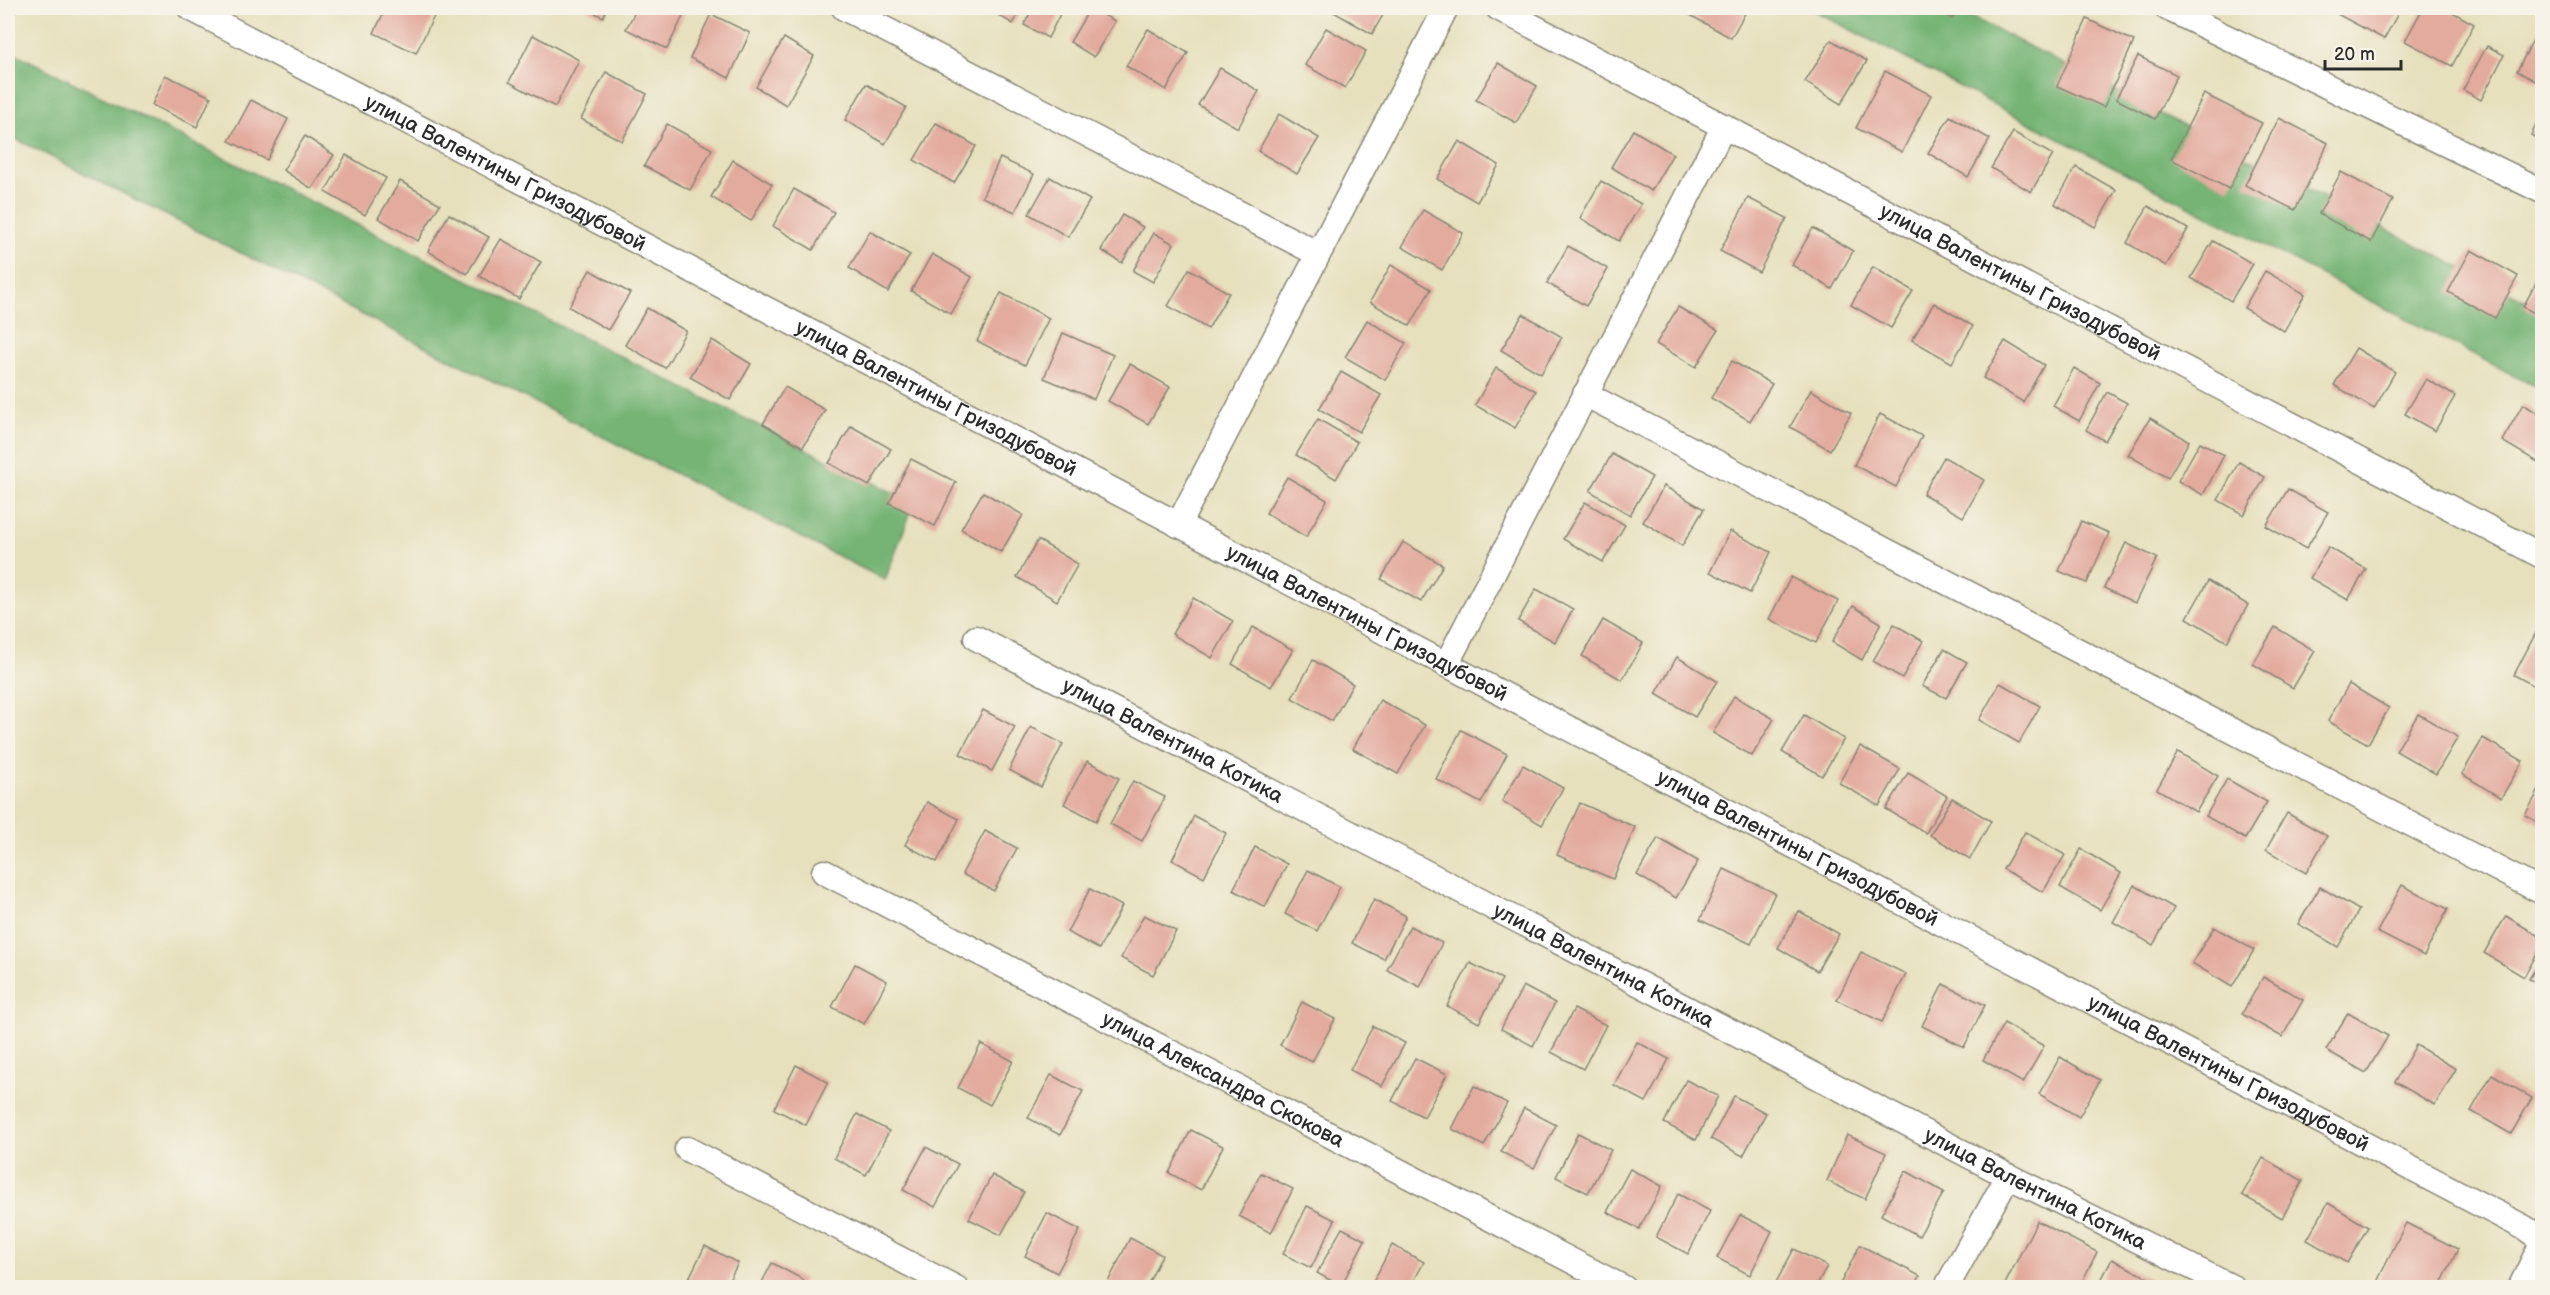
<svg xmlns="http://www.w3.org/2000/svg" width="2550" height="1295" font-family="'Balsamiq Sans',sans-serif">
	<rect width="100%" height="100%" fill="#f7f3e8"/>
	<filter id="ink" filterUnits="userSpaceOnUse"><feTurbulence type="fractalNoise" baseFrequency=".0167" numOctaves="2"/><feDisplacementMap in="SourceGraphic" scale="12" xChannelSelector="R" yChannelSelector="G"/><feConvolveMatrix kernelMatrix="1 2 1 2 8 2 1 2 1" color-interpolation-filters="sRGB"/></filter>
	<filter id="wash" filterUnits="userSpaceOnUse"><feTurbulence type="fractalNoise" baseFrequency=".008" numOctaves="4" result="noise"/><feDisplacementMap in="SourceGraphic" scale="24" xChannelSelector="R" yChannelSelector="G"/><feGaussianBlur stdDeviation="1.35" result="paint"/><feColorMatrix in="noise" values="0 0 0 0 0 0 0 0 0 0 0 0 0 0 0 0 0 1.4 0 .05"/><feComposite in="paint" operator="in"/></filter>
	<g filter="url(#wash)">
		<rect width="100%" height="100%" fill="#e6e0bd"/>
		<g fill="#75b475" stroke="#507050" stroke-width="1.5">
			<polygon points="1809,8 1954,8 2542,309 2542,390"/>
			<polygon points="8,50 914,503 885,580 8,135"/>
		</g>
		<g id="blocks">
			<g fill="#e3aa9e">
				<polygon points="386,8 438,8 416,53 374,33"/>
				<polygon points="585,8 607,8 603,17"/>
				<polygon points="637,8 687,8 667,49 626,29"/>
				<polygon points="989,8 1022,8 1013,24 988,9"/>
				<polygon points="1033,8 1063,8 1048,38 1024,25"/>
				<polygon points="1090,8 1115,21 1094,57 1070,42"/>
				<polygon points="1334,8 1387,8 1372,34 1332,11"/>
				<polygon points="1695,8 1748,8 1731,38 1690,15"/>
				<polygon points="1934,8 1959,8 1952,19"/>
				<polygon points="2341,8 2401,8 2384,39 2337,14"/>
				<polygon points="2423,8 2445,8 2474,24 2452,66 2405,41"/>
				<polygon points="711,14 750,33 729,78 690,58"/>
				<polygon points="2087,19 2134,41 2104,107 2057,86"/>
				<polygon points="1326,28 1366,51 1345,88 1305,65"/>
				<polygon points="1148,29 1188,53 1166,90 1126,66"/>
				<polygon points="533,35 579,60 555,107 509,82"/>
				<polygon points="784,38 814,56 786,105 756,87"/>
				<polygon points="2534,38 2542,42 2542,72 2537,82 2517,71"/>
				<polygon points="1831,40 1867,61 1841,104 1805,82"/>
				<polygon points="2487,46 2504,55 2481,100 2463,90"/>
				<polygon points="2138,56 2177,75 2155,119 2116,99"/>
				<polygon points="1498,63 1537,86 1516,123 1476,100"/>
				<polygon points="1220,68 1259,91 1238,128 1198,105"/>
				<polygon points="1885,71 1931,95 1902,152 1856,128"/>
				<polygon points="606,72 647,94 622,141 581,119"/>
				<polygon points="165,75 211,97 197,127 152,105"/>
				<polygon points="866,84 906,107 885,144 845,120"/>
				<polygon points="2204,94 2262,123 2229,189 2171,159"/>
				<polygon points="251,100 288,119 267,160 229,141"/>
				<polygon points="1279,114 1319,138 1297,174 1258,151"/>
				<polygon points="2542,114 2542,142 2531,135"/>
				<polygon points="1950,116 1990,139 1968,177 1928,153"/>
				<polygon points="2279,118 2328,143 2295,210 2245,185"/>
				<polygon points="936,123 976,146 954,183 914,160"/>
				<polygon points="667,124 712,149 690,190 644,166"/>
				<polygon points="1633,130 1673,154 1651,191 1611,167"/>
				<polygon points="2013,132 2053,155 2031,192 1991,168"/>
				<polygon points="305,136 334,155 312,189 283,170"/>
				<polygon points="1459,141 1499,165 1477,202 1437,179"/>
				<polygon points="346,155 386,178 365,215 325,192"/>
				<polygon points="1000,158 1034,174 1015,212 982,197"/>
				<polygon points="733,160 772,184 751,221 711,197"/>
				<polygon points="2076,167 2116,190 2095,227 2055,204"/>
				<polygon points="2341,172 2393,200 2371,242 2319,214"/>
				<polygon points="1050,177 1090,200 1068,237 1029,214"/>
				<polygon points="400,181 440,204 418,241 378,218"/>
				<polygon points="1601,181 1641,204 1619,241 1580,218"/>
				<polygon points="794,189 834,212 813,250 773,226"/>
				<polygon points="1748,198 1787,218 1759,272 1720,251"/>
				<polygon points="2148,206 2188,229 2166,266 2127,243"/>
				<polygon points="1423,210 1463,233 1442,270 1402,247"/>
				<polygon points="449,214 489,237 467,274 428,251"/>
				<polygon points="1122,215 1143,227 1122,263 1101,250"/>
				<polygon points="1813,228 1853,251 1832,289 1792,265"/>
				<polygon points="870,231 910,255 888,292 849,268"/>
				<polygon points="1154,233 1174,244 1153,282 1133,271"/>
				<polygon points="501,239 541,262 519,299 479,276"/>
				<polygon points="2213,241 2253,264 2231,301 2191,278"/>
				<polygon points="1568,246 1608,269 1586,306 1547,283"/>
				<polygon points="2471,250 2518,276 2495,318 2448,292"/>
				<polygon points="932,254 972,277 951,314 911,291"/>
				<polygon points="1391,265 1431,289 1410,326 1370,302"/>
				<polygon points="1873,267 1913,291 1891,328 1851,305"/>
				<polygon points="1189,269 1229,293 1208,329 1168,306"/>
				<polygon points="590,270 630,293 608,330 569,307"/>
				<polygon points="2265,271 2305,294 2284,331 2244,308"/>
				<polygon points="2542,272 2542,317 2523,307"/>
				<polygon points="1001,293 1049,318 1025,365 977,341"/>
				<polygon points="1934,303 1973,326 1952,363 1912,340"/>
				<polygon points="1678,307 1718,330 1696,367 1656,344"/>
				<polygon points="647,308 686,331 665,368 625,345"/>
				<polygon points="1523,314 1562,337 1541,374 1501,350"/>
				<polygon points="1367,320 1406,343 1385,380 1345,357"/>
				<polygon points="1063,333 1113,355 1094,399 1044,378"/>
				<polygon points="712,340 751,364 730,400 690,377"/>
				<polygon points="2005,341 2044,365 2023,402 1983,378"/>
				<polygon points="2356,348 2395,372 2374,409 2334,385"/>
				<polygon points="1732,361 1772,384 1750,421 1711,398"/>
				<polygon points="1130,364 1170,387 1148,424 1108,401"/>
				<polygon points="1496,368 1536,391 1515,428 1475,405"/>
				<polygon points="2074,368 2100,383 2079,421 2053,406"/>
				<polygon points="1341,372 1381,395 1359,432 1319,409"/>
				<polygon points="2426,379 2455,396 2435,431 2405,414"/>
				<polygon points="785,387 825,410 803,447 763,424"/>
				<polygon points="1811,390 1851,413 1830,450 1790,427"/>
				<polygon points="2107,392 2127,403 2105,441 2086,430"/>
				<polygon points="2523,404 2542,416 2541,464 2502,441"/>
				<polygon points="1880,414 1922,436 1896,487 1854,465"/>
				<polygon points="2150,418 2189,441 2168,478 2128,455"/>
				<polygon points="1318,419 1357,442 1336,479 1296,455"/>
				<polygon points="851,426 891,449 869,486 829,463"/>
				<polygon points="2200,442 2224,455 2203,495 2178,481"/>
				<polygon points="1612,454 1652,477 1630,515 1590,491"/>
				<polygon points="1944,457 1984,480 1963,517 1923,494"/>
				<polygon points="911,459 956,482 935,526 889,503"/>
				<polygon points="2239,462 2265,477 2244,515 2218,500"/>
				<polygon points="1287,477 1327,500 1306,537 1266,513"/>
				<polygon points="1664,486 1704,509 1682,546 1643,522"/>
				<polygon points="2288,489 2328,512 2306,549 2266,526"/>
				<polygon points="983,492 1023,515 1001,552 961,529"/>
				<polygon points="1585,502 1625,525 1603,562 1563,539"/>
				<polygon points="2081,521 2109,533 2087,583 2059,571"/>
				<polygon points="1730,531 1771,552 1750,593 1710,572"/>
				<polygon points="1038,540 1078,564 1057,601 1017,577"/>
				<polygon points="1403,542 1443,565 1421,602 1381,579"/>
				<polygon points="2126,543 2157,558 2135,603 2104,588"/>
				<polygon points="2328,547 2366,569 2348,600 2310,578"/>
				<polygon points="1791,577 1838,601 1816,643 1769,619"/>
				<polygon points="2208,581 2248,605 2227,642 2187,618"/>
				<polygon points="1536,589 1573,609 1555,642 1518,621"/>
				<polygon points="1193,598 1233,621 1212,658 1172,634"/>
				<polygon points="1853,606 1881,623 1862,660 1832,642"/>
				<polygon points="1603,620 1643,643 1622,680 1582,656"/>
				<polygon points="2542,621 2542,690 2514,675"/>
				<polygon points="1894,624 1923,641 1902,678 1873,661"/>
				<polygon points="1253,627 1293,650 1271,687 1232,664"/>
				<polygon points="2275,627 2315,651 2293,688 2253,664"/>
				<polygon points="1944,649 1967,662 1946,698 1922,686"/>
				<polygon points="1677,657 1717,681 1695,717 1656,694"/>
				<polygon points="1313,660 1353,684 1332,721 1292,698"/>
				<polygon points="2000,683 2040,706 2019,743 1979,720"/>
				<polygon points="2349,684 2389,708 2368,744 2328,721"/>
				<polygon points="1734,696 1774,719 1752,756 1713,733"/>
				<polygon points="1380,700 1425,725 1398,774 1353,749"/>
				<polygon points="983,710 1015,727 992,771 960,754"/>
				<polygon points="2418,714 2458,737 2436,774 2396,751"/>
				<polygon points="1804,715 1844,739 1822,776 1782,752"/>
				<polygon points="1031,727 1063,744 1041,787 1009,770"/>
				<polygon points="1461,730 1507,754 1481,803 1436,779"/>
				<polygon points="2483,738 2523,761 2501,798 2462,774"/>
				<polygon points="1860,746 1900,769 1879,806 1839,783"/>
				<polygon points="2178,752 2218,776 2196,812 2157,789"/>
				<polygon points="1087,761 1119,778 1096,821 1064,804"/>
				<polygon points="1523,765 1563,788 1542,825 1502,801"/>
				<polygon points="1908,773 1947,796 1926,833 1886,809"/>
				<polygon points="2227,779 2267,802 2245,839 2206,816"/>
				<polygon points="1133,781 1165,797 1142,841 1110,824"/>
				<polygon points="2542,785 2542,825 2525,815"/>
				<polygon points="1952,798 1991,821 1970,859 1930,835"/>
				<polygon points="927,802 959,819 937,862 905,845"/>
				<polygon points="1580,803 1635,827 1613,879 1557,855"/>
				<polygon points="2287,813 2327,836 2306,873 2266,850"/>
				<polygon points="1194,816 1226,833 1204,877 1172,860"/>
				<polygon points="985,831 1017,848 994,891 962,874"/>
				<polygon points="2025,832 2065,855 2043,892 2003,869"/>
				<polygon points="1658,838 1698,861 1676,898 1637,875"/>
				<polygon points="1255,847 1287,864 1265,907 1233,890"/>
				<polygon points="2081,849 2121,873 2100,910 2060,887"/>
				<polygon points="1724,869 1775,893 1751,944 1700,920"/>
				<polygon points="1308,870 1340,887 1317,931 1285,914"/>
				<polygon points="2134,885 2174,908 2153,945 2113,922"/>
				<polygon points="2402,885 2448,909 2424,956 2377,932"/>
				<polygon points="2320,887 2359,910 2338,947 2298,924"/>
				<polygon points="1090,889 1122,906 1099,949 1067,932"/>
				<polygon points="1374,899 1406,916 1384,959 1352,943"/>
				<polygon points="1799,911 1839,934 1817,971 1778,948"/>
				<polygon points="1144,915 1176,931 1153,975 1121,958"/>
				<polygon points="2506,916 2542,938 2542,945 2524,977 2484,953"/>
				<polygon points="1410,926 1442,943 1420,987 1387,970"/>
				<polygon points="2214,927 2254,950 2232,987 2192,963"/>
				<polygon points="1861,952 1906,974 1882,1022 1837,1000"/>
				<polygon points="2542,957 2542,986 2529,979"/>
				<polygon points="1470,963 1502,979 1479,1023 1447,1006"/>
				<polygon points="855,964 887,981 864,1024 832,1007"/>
				<polygon points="2263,977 2303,1000 2282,1037 2242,1014"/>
				<polygon points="1943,984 1985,1005 1964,1047 1922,1026"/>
				<polygon points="1523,986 1555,1003 1533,1046 1501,1029"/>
				<polygon points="1302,1002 1335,1019 1312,1062 1280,1045"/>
				<polygon points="1574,1009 1606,1025 1583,1069 1551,1052"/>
				<polygon points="2348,1013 2388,1036 2366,1073 2326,1050"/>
				<polygon points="2004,1023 2044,1046 2023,1083 1983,1060"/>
				<polygon points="1373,1026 1405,1043 1382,1086 1350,1070"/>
				<polygon points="1637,1042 1669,1059 1646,1102 1614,1085"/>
				<polygon points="981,1044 1013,1061 990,1105 958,1088"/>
				<polygon points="2416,1045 2456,1069 2435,1105 2395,1082"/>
				<polygon points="2060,1057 2100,1080 2079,1117 2039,1094"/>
				<polygon points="1415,1058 1447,1074 1424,1117 1392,1101"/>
				<polygon points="796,1065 828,1082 806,1125 774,1109"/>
				<polygon points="2492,1074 2532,1098 2511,1134 2471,1111"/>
				<polygon points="1051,1075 1083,1091 1060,1135 1028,1118"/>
				<polygon points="1686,1080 1718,1096 1696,1140 1664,1123"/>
				<polygon points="1474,1086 1507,1103 1484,1146 1452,1129"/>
				<polygon points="1734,1096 1766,1113 1743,1156 1711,1139"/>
				<polygon points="1524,1108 1556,1125 1534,1168 1501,1152"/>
				<polygon points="857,1114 889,1131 866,1175 834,1158"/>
				<polygon points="1191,1130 1223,1146 1201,1190 1169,1173"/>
				<polygon points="1578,1133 1611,1150 1588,1193 1556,1177"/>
				<polygon points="1847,1135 1886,1153 1865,1199 1827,1181"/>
				<polygon points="926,1147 958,1164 935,1207 903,1190"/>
				<polygon points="2263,1158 2303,1181 2282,1218 2242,1195"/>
				<polygon points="1630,1169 1662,1186 1639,1229 1607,1212"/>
				<polygon points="1906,1171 1944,1192 1919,1236 1881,1215"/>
				<polygon points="1261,1173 1293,1189 1271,1233 1239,1216"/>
				<polygon points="992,1175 1024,1192 1001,1235 969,1219"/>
				<polygon points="1678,1194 1710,1211 1688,1254 1656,1237"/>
				<polygon points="2328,1203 2368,1227 2347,1263 2307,1240"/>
				<polygon points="1307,1206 1335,1220 1311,1268 1283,1254"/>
				<polygon points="1047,1213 1080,1230 1057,1273 1025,1256"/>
				<polygon points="1740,1215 1772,1231 1750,1275 1717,1258"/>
				<polygon points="2037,1221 2097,1252 2079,1288 2003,1288"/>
				<polygon points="2406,1223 2458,1249 2439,1288 2374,1288"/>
				<polygon points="1342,1228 1365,1240 1341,1286 1317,1273"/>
				<polygon points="1130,1238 1162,1255 1146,1288 1119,1288 1108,1282"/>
				<polygon points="1392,1245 1424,1262 1410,1288 1370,1288"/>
				<polygon points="1860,1245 1920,1276 1914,1288 1838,1288"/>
				<polygon points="705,1246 738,1263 725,1288 684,1288"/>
				<polygon points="1794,1249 1827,1266 1815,1288 1773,1288"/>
				<polygon points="2112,1259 2167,1288 2097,1288"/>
				<polygon points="772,1263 804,1280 800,1288 759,1288"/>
			</g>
		</g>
	</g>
	<g filter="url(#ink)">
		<use href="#blocks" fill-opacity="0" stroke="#888674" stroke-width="1.5"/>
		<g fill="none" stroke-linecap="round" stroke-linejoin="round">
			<defs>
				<g id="minor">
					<path id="s1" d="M190 8 2525 1228 2542 1240"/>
					<polyline points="844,8 1318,254"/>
					<path id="s2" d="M1498 8 2542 556"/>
					<polyline points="2167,8 2542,191"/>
					<polyline points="1585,394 2542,892"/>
					<polyline points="1178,525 1446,8"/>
					<path id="s3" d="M976 638 2008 1176 2234 1288"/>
					<polyline points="1446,665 1724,126"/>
					<path id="s4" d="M824 872 1624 1288"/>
					<polyline points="687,1149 956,1288"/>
					<polyline points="1946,1288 2008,1176"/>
					<polyline points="2520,1288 2542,1243"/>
				</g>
			</defs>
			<use href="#minor" stroke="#888674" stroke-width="27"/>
			<use href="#minor" stroke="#fff" stroke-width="24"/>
		</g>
	</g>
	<g text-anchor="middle" stroke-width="5" stroke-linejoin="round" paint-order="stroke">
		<g font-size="21" fill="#2b2b2b" stroke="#f7f3e8">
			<text dy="7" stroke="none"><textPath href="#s1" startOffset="356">улица Валентины Гризодубовой</textPath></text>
			<text dy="7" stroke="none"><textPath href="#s2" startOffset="590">улица Валентины Гризодубовой</textPath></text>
			<text dy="7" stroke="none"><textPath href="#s1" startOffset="842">улица Валентины Гризодубовой</textPath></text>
			<text dy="7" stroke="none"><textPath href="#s1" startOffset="1328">улица Валентины Гризодубовой</textPath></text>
			<text dy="7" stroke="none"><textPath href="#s3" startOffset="222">улица Валентина Котика</textPath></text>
			<text dy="7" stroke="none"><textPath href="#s1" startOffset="1814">улица Валентины Гризодубовой</textPath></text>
			<text dy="7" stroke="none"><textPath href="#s3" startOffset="708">улица Валентина Котика</textPath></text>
			<text dy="7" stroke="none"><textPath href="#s1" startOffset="2300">улица Валентины Гризодубовой</textPath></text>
			<text dy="7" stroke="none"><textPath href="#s4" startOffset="450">улица Александра Скокова</textPath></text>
			<text dy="7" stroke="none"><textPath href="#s3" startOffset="1194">улица Валентина Котика</textPath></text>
		</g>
	</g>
	<rect width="2550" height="1295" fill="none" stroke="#f7f3e8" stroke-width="30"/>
	<path d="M2325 60v9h76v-9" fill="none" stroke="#2b2b2b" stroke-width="3"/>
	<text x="2334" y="60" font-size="18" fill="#2b2b2b" stroke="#f7f3e8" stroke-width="4.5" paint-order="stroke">20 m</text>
</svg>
